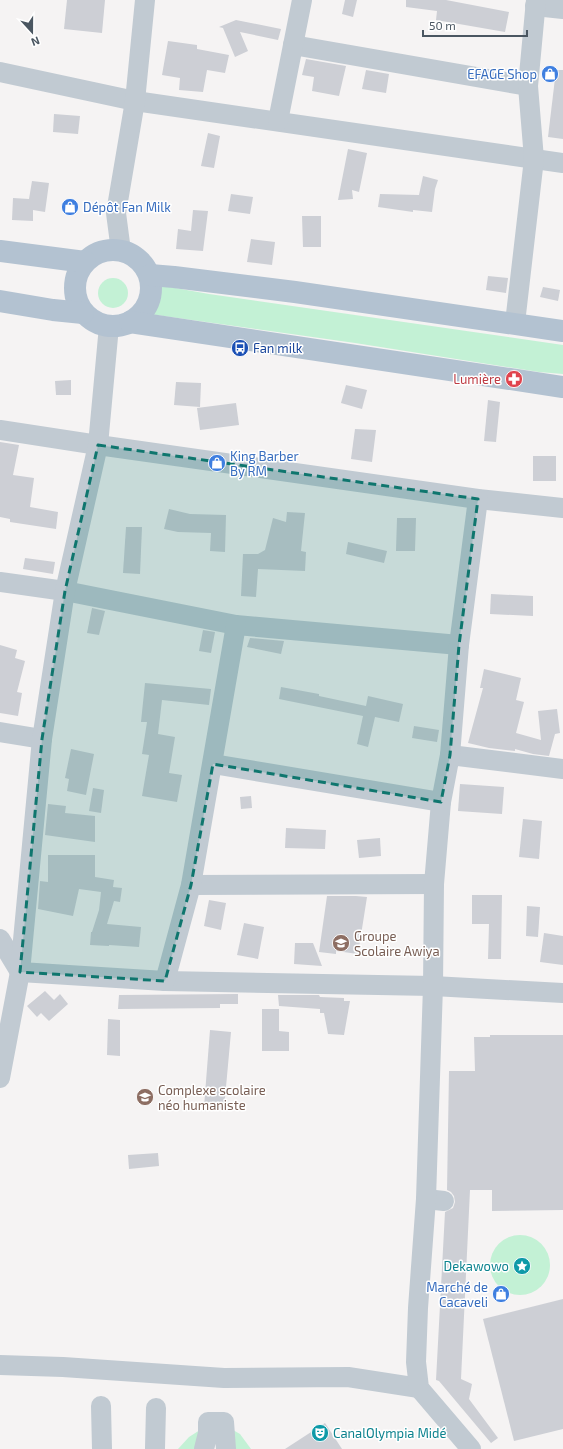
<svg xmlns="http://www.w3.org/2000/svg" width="563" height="1449" font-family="'Exo 2',sans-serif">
	<rect width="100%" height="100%" fill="#f5f3f3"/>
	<g fill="#c3f1d5">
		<circle cx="113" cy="293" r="15"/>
		<path d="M153 284 209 294 563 345V374L539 372 355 343 149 314C159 305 161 295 153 284Z"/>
		<circle cx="520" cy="1265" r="30"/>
		<polygon points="226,1426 240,1434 251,1449 228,1449"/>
		<polygon points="203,1428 199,1449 178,1449 189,1437"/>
	</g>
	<g fill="#cdcfd5">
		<polygon points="67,0 105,0 102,33 64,29"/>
		<polygon points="345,0 357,0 353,17 342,14"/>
		<polygon points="406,0 446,0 509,12 505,32 436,20 437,11 406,7"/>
		<polygon points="236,20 281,29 278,40 240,32 248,51 235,57 223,28 219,27"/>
		<polygon points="168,41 197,45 197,49 229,55 225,73 207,70 203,92 179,90 180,78 162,75"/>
		<polygon points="306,59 346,66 339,96 312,91 314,77 302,75"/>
		<polygon points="366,70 389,74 386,93 362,89"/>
		<polygon points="556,70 563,70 563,139 548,137"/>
		<polygon points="54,114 80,116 78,134 53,132"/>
		<polygon points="208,133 220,136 214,168 201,166"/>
		<polygon points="348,149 367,153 359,192 352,190 353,199 338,200"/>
		<polygon points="423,176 438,180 435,189 432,212 413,210 413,212 378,207 380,194 419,195"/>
		<polygon points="32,181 49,183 45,212 33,210 33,221 12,220 13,198 29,199"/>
		<polygon points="231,194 253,197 250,214 228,211"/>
		<polygon points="193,210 208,211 203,251 176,249 178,229 191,231"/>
		<polygon points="302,216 321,216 321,247 303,247"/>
		<polygon points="251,239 275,242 272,265 247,262"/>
		<polygon points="488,276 508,278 506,293 486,290"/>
		<polygon points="543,287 560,290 558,301 540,297"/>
		<polygon points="71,380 71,395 56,395 55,381"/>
		<polygon points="176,382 201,383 200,407 174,405"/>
		<polygon points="346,385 367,390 362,409 341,403"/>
		<polygon points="488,400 500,402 496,442 484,441"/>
		<polygon points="236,403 239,425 200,430 197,408"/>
		<polygon points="355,429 376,430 372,462 351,459"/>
		<polygon points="0,442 19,445 13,475 34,478 30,507 58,512 56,529 10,522 10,519 0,517"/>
		<rect x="533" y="456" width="23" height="25"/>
		<polygon points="169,509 190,514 226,515 225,552 210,551 211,533 178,532 164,529"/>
		<polygon points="287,512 305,513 301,551 306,552 305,571 258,569 256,597 241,596 243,554 258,554 265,550 273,518 286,522"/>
		<polygon points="397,518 416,518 415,551 396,551"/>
		<polygon points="126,527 142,527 140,574 123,573"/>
		<polygon points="348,542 387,551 384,563 346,554"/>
		<polygon points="25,558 55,562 53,574 23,569"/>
		<polygon points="491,594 533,596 533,616 490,614"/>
		<polygon points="92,608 105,611 99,635 87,633"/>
		<polygon points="203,630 215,632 211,653 199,651"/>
		<polygon points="250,638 284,641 281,654 247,647"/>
		<polygon points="0,645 17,650 15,658 25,661 17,692 22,693 18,716 0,713"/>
		<polygon points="484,669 521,678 516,700 524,702 516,733 541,740 538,711 557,709 560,733 555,734 549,756 533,754 515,749 515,751 489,748 468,743 483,688 480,688"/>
		<polygon points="145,683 211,689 209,705 162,700 158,734 175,737 169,773 182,775 177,802 142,796 149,755 142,754 147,722 141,722"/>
		<polygon points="281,687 319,694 319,696 366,706 368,696 403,704 399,722 375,717 368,747 357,744 363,716 279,699"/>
		<polygon points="414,726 439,730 437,742 412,738"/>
		<polygon points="71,749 94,754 86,795 67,791 69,779 65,778"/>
		<polygon points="460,784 504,787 502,814 458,811"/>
		<polygon points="93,788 104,790 101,813 89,811"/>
		<polygon points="251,796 252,808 241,809 240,797"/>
		<polygon points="48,804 66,806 65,813 95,816 95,842 45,835"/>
		<polygon points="523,819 542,821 539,859 519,857"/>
		<polygon points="286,828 326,830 325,849 285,848"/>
		<polygon points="380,838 381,856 359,858 357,840"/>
		<polygon points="48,855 95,855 95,877 114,880 113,887 122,888 120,902 114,901 107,924 141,927 139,947 109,945 109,946 90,945 91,932 92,932 99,910 101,892 79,889 73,916 38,909 40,881 48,882"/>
		<polygon points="472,895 502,895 501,959 488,959 489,924 472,924"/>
		<polygon points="327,896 356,896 367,897 358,954 336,951 336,954 319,952"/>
		<polygon points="209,900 226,903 221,930 204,926"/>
		<polygon points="527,906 540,907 538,937 526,936"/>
		<polygon points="244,923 264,927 258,959 237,955"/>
		<polygon points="544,933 563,936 563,965 540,962"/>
		<polygon points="295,943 313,943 322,966 294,964"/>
		<polygon points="45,991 54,1000 60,994 68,1004 49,1021 41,1013 37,1017 27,1006"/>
		<polygon points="238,994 238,1004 220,1004 220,1008 118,1009 119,995"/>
		<polygon points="278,995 319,995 320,997 344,998 344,1001 350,1001 344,1035 328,1034 324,1013 320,1013 320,1009 279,1006"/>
		<polygon points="262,1009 279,1009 279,1031 289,1032 289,1051 262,1051"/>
		<polygon points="108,1019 120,1020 120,1056 107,1055"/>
		<polygon points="210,1030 231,1032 224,1109 204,1107"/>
		<polygon points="490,1035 563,1035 563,1210 492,1211 492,1190 470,1190 461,1379 472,1384 469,1399 498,1438 491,1443 439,1381 436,1380 445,1212 453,1208 455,1202 454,1196 451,1192 447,1190 449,1071 475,1071 474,1037 490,1037"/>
		<polygon points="158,1153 159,1166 129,1169 128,1155"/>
		<polygon points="563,1299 563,1429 514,1441 483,1319"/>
		<polygon points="325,1423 342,1449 285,1449"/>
	</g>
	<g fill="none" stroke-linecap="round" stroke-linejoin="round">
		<g stroke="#c1cad2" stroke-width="20">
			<polyline points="535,6 563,9"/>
			<polyline points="293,45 528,86"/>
			<polyline points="0,72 135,101 563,163"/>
			<polyline points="278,121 302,0"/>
			<polyline points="121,251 116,213 135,101 145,0"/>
			<polyline points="515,323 534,159 528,86 536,0"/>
			<polyline points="0,430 98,445 478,499 563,508"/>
			<polyline points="0,582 65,591 236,625 459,645"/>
			<polyline points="0,732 42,739"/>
			<polyline points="450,755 563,769"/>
			<polyline points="213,764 441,802"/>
			<polyline points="191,885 434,884"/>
			<polyline points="0,939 20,972"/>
			<polyline points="20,972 165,981 433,986 563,993"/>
			<polyline points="165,981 191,885 236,625"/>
			<polyline points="0,1078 20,972 42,739 65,591 98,445 109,326"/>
			<polyline points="426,1199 444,1201"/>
			<polyline points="0,1365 63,1367 224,1378 348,1377 419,1388"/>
			<polyline points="101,1406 102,1449"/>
			<polyline points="155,1448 156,1408"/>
			<polyline points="204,1449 208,1433 208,1422 224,1422 226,1449"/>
			<polyline points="471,1449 419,1388 416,1362 418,1308 426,1199 433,986 434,884 441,802 450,755 459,645 478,499"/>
		</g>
		<g stroke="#b3c2d1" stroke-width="22">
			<circle cx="113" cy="288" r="38"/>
			<polyline points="0,251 85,262"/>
			<polyline points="150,275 174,277 295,292 563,331"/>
			<polyline points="0,301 53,310 83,313"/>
			<polyline points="130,322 563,387"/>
		</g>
	</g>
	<path fill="#0f766e" fill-opacity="0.2" stroke="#0f766e" stroke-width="3" stroke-dasharray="8 5" stroke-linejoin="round" d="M98 445 478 499 459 645 450 755 441 802 213 764 191 885 165 981 20 972 42 739 65 591Z"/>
	<defs>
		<symbol id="shop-disc" viewBox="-11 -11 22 22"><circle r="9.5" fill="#3f7fe0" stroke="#fff"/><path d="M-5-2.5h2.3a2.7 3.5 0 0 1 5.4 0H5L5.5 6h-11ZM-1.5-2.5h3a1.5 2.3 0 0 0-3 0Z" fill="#fff"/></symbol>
		<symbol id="bus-disc" viewBox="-11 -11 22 22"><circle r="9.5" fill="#1a4fb4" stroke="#fff"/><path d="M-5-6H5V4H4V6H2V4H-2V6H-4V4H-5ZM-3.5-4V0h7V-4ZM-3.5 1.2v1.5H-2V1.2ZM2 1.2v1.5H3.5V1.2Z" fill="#fff"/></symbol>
		<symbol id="pharmacy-disc" viewBox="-11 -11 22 22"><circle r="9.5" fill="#e0444e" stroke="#fff"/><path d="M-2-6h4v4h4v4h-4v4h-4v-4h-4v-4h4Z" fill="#fff"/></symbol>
		<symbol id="school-disc" viewBox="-11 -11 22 22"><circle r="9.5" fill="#8d6e63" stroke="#fff"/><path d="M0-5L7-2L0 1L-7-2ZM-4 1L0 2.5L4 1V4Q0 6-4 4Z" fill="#fff"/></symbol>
		<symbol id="sight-disc" viewBox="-11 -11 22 22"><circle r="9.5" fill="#0f9aa8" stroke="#fff"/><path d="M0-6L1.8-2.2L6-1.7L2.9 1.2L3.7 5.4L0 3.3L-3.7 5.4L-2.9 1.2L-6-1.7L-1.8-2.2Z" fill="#fff"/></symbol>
		<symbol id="theatre-disc" viewBox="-11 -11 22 22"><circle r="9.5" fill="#0f9aa8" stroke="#fff"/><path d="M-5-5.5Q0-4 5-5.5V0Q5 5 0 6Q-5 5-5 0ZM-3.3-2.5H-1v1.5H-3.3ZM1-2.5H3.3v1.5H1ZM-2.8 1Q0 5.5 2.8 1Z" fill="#fff"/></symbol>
	</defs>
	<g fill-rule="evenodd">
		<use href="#shop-disc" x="540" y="64" width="20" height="20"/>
		<use href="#shop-disc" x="60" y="197" width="20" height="20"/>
		<use href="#bus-disc" x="230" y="338" width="20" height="20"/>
		<use href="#pharmacy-disc" x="504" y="369" width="20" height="20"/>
		<use href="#shop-disc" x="207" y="453" width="20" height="20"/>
		<use href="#school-disc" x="331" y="933" width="20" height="20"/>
		<use href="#school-disc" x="135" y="1087" width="20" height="20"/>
		<use href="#sight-disc" x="512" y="1256" width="20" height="20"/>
		<use href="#shop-disc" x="491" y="1284" width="20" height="20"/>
		<use href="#theatre-disc" x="310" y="1423" width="20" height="20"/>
	</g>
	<g text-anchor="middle" stroke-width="3" stroke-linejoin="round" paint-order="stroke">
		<g font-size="13" fill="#366cbe" stroke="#fff" text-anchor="end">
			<text x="537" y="79">EFAGE Shop</text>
			<text x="83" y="212" text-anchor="start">Dépôt Fan Milk</text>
			<text x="230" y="461" text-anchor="start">King Barber<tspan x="230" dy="15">By RM</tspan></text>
			<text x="488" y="1292">Marché de<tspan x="488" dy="15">Cacaveli</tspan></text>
		</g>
		<g font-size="13" fill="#164399" stroke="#fff" text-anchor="start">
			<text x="253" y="353">Fan milk</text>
		</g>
		<g font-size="13" fill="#be3a42" stroke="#fff" text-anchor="end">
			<text x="501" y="384">Lumière</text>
		</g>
		<g font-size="13" fill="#785e54" stroke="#fff" text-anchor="start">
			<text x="354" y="941">Groupe<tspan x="354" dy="15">Scolaire Awiya</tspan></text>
			<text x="158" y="1095">Complexe scolaire<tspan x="158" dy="15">néo humaniste</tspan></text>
		</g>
		<g font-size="13" fill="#0d838f" stroke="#fff" text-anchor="end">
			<text x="509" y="1271">Dekawowo</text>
			<text x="333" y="1438" text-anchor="start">CanalOlympia Midé</text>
		</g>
	</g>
	<g transform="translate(32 32) rotate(159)" stroke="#ffffff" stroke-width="3" paint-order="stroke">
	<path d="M0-3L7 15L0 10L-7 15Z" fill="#4a5661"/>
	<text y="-6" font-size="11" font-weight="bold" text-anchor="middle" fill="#4a5661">N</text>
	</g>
	<path d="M423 30v6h104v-6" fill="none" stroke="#4a5661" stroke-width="2"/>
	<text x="429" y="30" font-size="12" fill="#4a5661" stroke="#ffffff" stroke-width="3" paint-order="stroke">50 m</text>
</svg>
